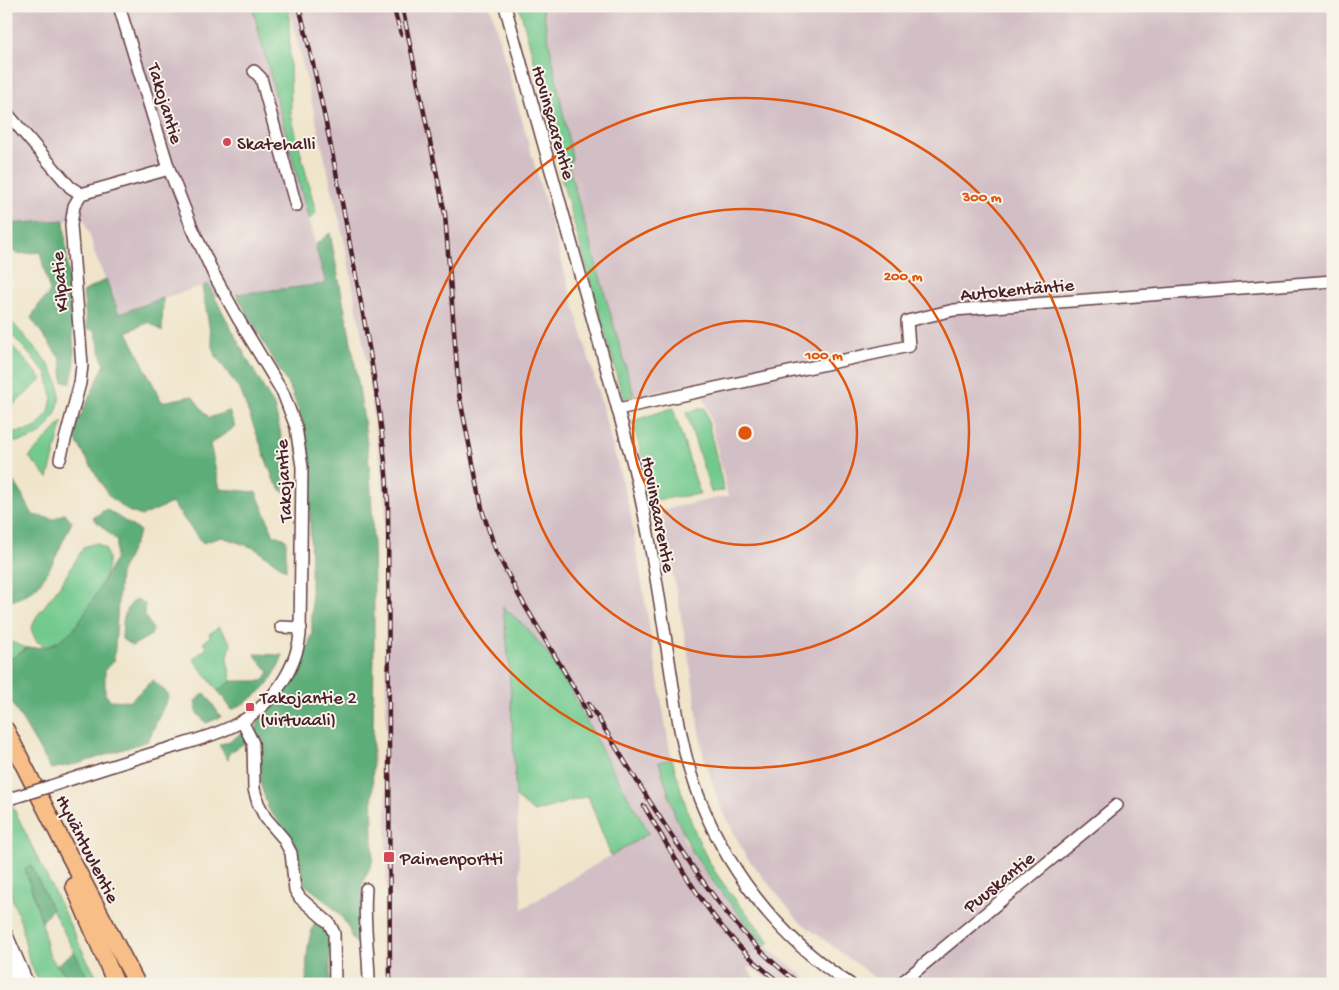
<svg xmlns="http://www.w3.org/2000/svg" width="1339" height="990" font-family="'Gochi Hand',sans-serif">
	<rect width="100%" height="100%" fill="#f7f3e8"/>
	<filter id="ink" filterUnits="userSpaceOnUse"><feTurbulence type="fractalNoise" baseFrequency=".02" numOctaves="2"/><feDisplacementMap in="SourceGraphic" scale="10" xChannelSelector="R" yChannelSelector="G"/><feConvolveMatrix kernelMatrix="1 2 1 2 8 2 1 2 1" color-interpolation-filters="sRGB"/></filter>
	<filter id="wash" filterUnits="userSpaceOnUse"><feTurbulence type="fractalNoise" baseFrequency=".0096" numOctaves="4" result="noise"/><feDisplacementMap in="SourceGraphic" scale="20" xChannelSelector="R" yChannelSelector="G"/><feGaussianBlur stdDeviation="1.12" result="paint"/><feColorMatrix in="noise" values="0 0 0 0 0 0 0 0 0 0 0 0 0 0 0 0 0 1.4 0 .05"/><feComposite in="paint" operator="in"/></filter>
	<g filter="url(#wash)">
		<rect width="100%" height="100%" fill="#f0e5cb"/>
		<g fill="#d2bec5" fill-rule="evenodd">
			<polygon points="6,6 252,6 326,284 214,297 208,284 119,314 94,252 94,248 84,219 6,224"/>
			<path d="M289 6H490L597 387 630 511 670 751 686 806 683 838 711 879 765 946 814 984H774L752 967 748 969 758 984H387L385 505 367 363 345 244ZM503 607 528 629 562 672 603 753 648 833 522 909 509 663Z"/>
			<polygon points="542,6 1333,6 1333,984 883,984 799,921 745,855 720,805 703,754 690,665 661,510 728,496 708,409 699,383 634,396 568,165 572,158"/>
		</g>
		<g fill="#72c98e" stroke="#5e745c">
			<polygon points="252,6 287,6 289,12 291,114 316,213 309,220"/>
			<polygon points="519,6 542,6 572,158 568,165 634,396 623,398 559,170 563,166"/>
			<path d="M6 316C16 326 25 337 35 348 56 372 70 392 50 423 41 438 23 443 6 442V433L30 430 38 426 49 412 52 397 47 374 6 328Z"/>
			<polygon points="6,339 42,379 6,412"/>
			<polygon points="673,408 700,494 655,500 632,421"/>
			<polygon points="705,408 724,491 711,492 686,412"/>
			<polygon points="63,421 48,478 29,457"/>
			<path d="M96 543 105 548C106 552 108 556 108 559 110 575 84 620 72 631 64 638 56 643 46 647L36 641 31 629 37 616 61 584 84 547Z"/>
			<polygon points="503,607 528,629 562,672 603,753 649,833 611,856 588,796 534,812 516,797 509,663"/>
			<polygon points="219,627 231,643 227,661 232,681 218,691 193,659 207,648 203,643 210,637 209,634"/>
			<polygon points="6,640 27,648 6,662"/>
			<path d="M672 759C684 800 695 844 720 879 735 901 754 921 770 942L765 946 711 879 693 853 675 815 659 762Z"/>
			<polygon points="12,805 87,960 102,984 91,984 52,909 31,865 25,869 42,922 47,950 56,965 77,984 40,984 29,961 21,923 6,882 6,807"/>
		</g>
		<g fill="#5dad79" stroke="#546652">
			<polygon points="64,220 75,364 71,382 63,382 61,360 31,318 38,306 50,292 40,252 16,254 6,243 6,224"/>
			<path d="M330 233C347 325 369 417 372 511 377 624 371 738 373 852L372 863 362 885 361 941 358 944 352 939C347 914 323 899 304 884L298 853 288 833 269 810 261 786 260 742 256 732 259 720 280 699 301 668 312 633 309 464 303 423 291 390 236 294 326 284 315 245Z"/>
			<polygon points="106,279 119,314 163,298 162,331 149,322 127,332 162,402 192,396 209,418 229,411 235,427 210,444 220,489 256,492 274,535 286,539 286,570 254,548 222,537 202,543 172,503 142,516 128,511 109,496 72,434 104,366 95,330 87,329 83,292"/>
			<polygon points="208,284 247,359 274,406 280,430 283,454 284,493 274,481 241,392 214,353 202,287"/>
			<path d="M6 474 18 487 33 515 54 519 65 513 72 522C62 542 53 567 39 584 32 593 18 599 8 602L6 600Z"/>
			<polygon points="106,509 140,531 120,574 114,661 105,670 105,694 110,700 130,701 153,680 169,695 148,741 81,763 51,769 6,693 6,662 27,648 46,647 58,642 74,629 93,600 115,559 117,541 93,518"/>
			<path d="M137 599 145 604 144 614 153 630 151 635 132 646 122 639C123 622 122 609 137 599Z"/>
			<path d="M254 654 283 655C271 686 261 694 232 710L218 691 232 681H263L269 672Z"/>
			<polygon points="205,693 221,717 206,723 197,713 195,701"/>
			<polygon points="243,732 248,741 229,753 228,760 219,745 232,740"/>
			<polygon points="31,865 52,909 42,922 25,869"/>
			<path d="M316 919 328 929 330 937V984H306C307 958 306 942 316 919Z"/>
			<polygon points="74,952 91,984 77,984 56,965"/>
		</g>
	</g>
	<g filter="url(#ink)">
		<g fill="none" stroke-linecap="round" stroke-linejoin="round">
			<defs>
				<g id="minor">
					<path d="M505 6 632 460C648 524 658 589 668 654 675 698 680 743 694 784 723 866 777 937 850 984"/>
					<polyline points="254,71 261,78 296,206"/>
					<polyline points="6,112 70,187 81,194"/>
					<polyline points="618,409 909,346 907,321 954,310 1333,281"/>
					<polyline points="60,459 80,383 82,365 71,225 74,206 81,194 169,169"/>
					<polyline points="281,627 301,628"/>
					<polyline points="242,721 253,743 254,789 258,803 265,817 283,838 291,853 295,890 300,898 329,923 334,933 335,984"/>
					<path d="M51 786C86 774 121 763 157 752 182 744 209 738 233 726 268 709 295 674 300 635L302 467 296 427 283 393 239 320 214 275 191 225 169 169 119 6"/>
					<path d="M366 889C363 921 369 952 369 984"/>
					<polyline points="6,933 28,984"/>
					<polyline points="6,957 17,984"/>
					<polyline points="900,984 1117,805"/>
				</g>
				<g id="highway">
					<polyline points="6,730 68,853 137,984"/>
					<polyline points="74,886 116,984"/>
				</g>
			</defs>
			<use href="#minor" stroke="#633d43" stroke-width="14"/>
			<use href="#highway" stroke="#633d43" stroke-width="19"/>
			<use href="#minor" stroke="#fff" stroke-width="11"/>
			<use href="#highway" stroke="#f7be87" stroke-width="16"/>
			<defs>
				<g id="rail">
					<path d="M299 6C321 92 338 179 354 266 369 345 384 423 388 503L390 984"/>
					<polyline points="393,6 401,34"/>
					<polyline points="402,6 445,214 459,394 483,513 496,551 518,594 580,698 589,718"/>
					<path d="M589 704C619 751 647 799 678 845 714 899 747 945 800 984"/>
					<path d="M644 806C682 871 719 939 782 984"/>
				</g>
			</defs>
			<use href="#rail" stroke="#4a1f2b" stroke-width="4.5"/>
			<use href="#rail" stroke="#f7f3e8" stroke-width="2.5" stroke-dasharray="8" stroke-linecap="butt"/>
			<defs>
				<polyline id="minor-bridge" points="12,798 51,786"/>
			</defs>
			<use href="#minor-bridge" stroke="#633d43" stroke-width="14" stroke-linecap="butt"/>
			<use href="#minor-bridge" stroke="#fff" stroke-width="11"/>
		</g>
	</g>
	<g fill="none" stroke="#e0560e" stroke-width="2.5">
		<circle cx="745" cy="433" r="112"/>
		<circle cx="745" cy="433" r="224"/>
		<circle cx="745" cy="433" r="335"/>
	</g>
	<g fill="#d1495b" stroke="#f7f3e8" stroke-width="2">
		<circle cx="227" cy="142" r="5"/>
		<rect x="245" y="702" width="10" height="10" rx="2.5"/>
		<rect x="383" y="851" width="12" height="12" rx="2.5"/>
	</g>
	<g text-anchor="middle" stroke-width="4" stroke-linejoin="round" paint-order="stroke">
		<g font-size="19" fill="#4a1f2b" stroke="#f7f3e8">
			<text transform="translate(167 103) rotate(73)" y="7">Takojantie</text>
			<text transform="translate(555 122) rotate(74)" y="7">Hovinsaarentie</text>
			<text transform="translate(58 282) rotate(-95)" y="7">Kilpatie</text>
			<text transform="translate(1017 288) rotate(-5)" y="7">Autokentäntie</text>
			<text transform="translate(282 481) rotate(-93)" y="7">Takojantie</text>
			<text transform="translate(660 514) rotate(79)" y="7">Hovinsaarentie</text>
			<text transform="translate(89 848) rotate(63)" y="7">Hyväntuulentie</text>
			<text transform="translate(998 881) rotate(-39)" y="7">Puuskantie</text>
		</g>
		<g font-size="19" fill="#4a1f2b" stroke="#f7f3e8" text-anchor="start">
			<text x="237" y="149">Skatehalli</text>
			<text x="260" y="703">Takojantie 2<tspan x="260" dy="22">(virtuaali)</tspan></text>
			<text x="400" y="864">Paimenportti</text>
		</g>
	</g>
	<circle cx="745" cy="433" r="8" fill="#e0560e" stroke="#f7f3e8" stroke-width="2.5"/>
	<g font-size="15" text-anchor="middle" font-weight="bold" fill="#e0560e" stroke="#f7f3e8" stroke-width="4" stroke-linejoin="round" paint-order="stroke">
		<text x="982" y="201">300 m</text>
		<text x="903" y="280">200 m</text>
		<text x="824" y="359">100 m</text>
	</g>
	<rect width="1339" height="990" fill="none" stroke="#f7f3e8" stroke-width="25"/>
</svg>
